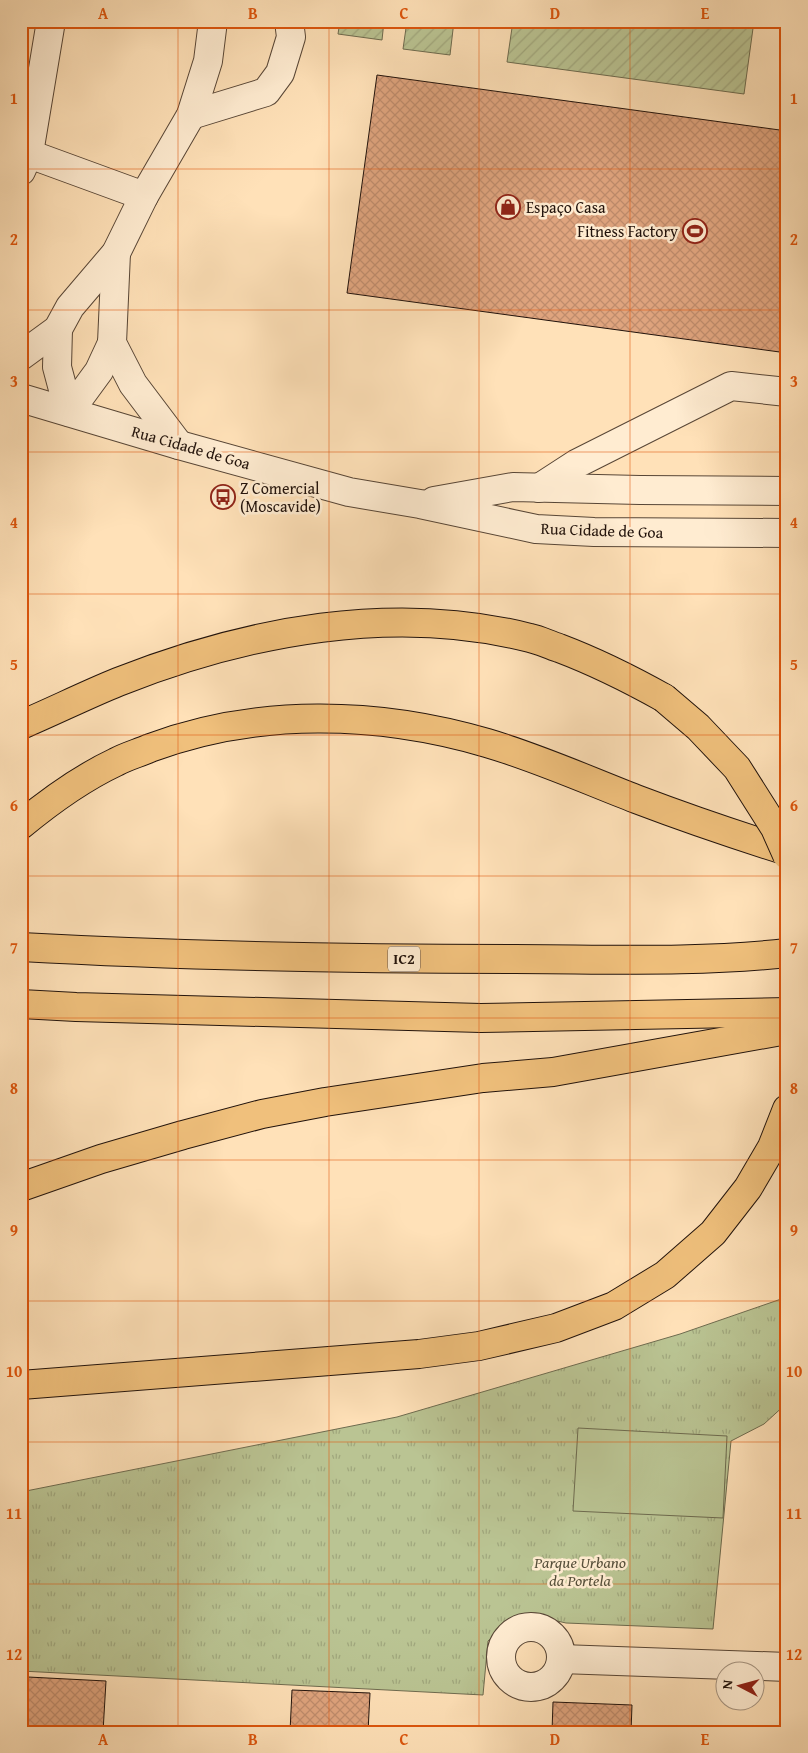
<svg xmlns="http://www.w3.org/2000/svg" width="808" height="1753" font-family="'Gentium Book Plus',serif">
	<defs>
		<pattern id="grass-tufts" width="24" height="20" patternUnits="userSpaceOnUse" patternTransform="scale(1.25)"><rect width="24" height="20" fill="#bac493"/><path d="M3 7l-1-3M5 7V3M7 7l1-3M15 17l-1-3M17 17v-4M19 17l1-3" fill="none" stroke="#a0a77d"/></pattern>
		<pattern id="garden-furrows" width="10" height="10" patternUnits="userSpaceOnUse" patternTransform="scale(1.25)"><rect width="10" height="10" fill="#bac493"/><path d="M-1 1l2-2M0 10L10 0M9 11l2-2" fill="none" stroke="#a0a77d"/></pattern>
		<pattern id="building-cross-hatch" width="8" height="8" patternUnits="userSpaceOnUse" patternTransform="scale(1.25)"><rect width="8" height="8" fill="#dfa47e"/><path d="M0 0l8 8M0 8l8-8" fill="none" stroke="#bf8c6c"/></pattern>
	</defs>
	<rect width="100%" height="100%" fill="#ffe1b8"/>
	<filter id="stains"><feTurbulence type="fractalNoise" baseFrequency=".004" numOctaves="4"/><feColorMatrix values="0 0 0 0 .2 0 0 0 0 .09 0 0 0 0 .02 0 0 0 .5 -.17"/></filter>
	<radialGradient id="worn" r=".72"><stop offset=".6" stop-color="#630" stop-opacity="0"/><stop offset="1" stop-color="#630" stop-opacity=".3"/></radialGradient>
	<polygon fill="url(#grass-tufts)" stroke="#6e6b4f" points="787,1297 787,1403 764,1424 731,1441 713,1629 566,1623 535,1616 507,1622 488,1641 483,1695 21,1671 21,1492 397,1417 680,1334"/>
	<g fill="url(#garden-furrows)" stroke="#6e6b4f">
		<polygon points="340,21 384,21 382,40 338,34"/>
		<polygon points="407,21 454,21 450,55 403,49"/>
		<polygon points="513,21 754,21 744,94 507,62"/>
	</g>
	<polygon fill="#bac493" stroke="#6e6b4f" points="578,1428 727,1436 723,1518 573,1511"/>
	<g fill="url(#building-cross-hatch)" stroke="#21120b">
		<polygon points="377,75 787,131 787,353 347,293"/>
		<polygon points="28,1677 106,1681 103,1732 26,1732"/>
		<polygon points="292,1690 370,1693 368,1732 290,1732"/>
		<polygon points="553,1702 632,1705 631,1732 552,1732"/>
	</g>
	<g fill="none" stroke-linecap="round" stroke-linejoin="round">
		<defs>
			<g id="minor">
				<polyline points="191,115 266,92 280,73 291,37 289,21"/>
				<polyline points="21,151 144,196"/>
				<polyline points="21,171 29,153 51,21"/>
				<polyline points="116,253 112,343 133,384 179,445"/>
				<polyline points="58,329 57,367 69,412"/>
				<polyline points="21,356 58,329 70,307 116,253 144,196 191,115 208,61 213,21"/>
				<polyline points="21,398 179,445 349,492 420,504 536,529 594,532 787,533"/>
				<polyline points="69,412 99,371 112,343"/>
				<polyline points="539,488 576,464 731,386 787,392"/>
				<polyline points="434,501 513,487 640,490 787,491"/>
				<circle cx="531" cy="1657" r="30"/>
				<polyline points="561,1659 787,1667"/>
			</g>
			<g id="highway">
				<path d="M21 725C54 711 86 695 118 682 247 631 394 603 530 638 540 640 549 645 559 648 596 662 630 679 664 698"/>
				<path d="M21 825C50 801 82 778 116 762 127 756 139 753 150 748 257 708 378 711 487 743 538 758 587 780 636 799 686 818 736 835 787 851"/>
				<path d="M21 947C185 956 349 959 514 959 605 959 696 963 787 953"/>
				<polyline points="21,1004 76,1007 481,1018 787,1012"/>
				<polyline points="21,1187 101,1159 183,1135 262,1114 325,1102 483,1078 553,1072 787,1030"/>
				<polyline points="21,1385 419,1354 479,1346 556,1328 614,1306 665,1275 713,1233 748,1188 772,1147 787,1109"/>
			</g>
		</defs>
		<use href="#minor" stroke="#584636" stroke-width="30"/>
		<use href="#highway" stroke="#21120b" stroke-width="30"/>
		<use href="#minor" stroke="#ffecd1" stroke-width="28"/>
		<use href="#highway" stroke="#f0c07c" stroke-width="28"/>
		<defs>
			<polyline id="highway-bridge" points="664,698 698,727 737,768 775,828 787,855"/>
		</defs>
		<use href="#highway-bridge" stroke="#21120b" stroke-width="30" stroke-linecap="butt"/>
		<use href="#highway-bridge" stroke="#f0c07c" stroke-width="28"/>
	</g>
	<path fill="none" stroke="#de550c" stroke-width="1" stroke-opacity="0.55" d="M178 21V1732M329 21V1732M479 21V1732M630 21V1732M21 169H787M21 310H787M21 452H787M21 594H787M21 735H787M21 876H787M21 1018H787M21 1160H787M21 1301H787M21 1442H787M21 1584H787"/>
	<defs>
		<symbol id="shop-ring" viewBox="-11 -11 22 22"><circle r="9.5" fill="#ffecd1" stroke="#8f2418" stroke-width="1.5"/><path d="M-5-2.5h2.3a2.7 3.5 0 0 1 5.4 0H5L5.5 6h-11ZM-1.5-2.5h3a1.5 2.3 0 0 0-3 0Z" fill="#8f2418"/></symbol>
		<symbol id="stadium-ring" viewBox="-11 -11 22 22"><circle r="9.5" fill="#ffecd1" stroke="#8f2418" stroke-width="1.5"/><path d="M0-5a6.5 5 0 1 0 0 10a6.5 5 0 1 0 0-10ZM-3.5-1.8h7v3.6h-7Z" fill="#8f2418"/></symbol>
		<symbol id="bus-ring" viewBox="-11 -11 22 22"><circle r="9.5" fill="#ffecd1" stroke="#8f2418" stroke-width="1.5"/><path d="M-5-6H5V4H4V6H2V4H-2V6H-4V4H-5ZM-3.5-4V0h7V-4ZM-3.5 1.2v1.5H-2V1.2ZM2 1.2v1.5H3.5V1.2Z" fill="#8f2418"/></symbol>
	</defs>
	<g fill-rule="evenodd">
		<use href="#shop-ring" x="494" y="193" width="28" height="28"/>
		<use href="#stadium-ring" x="681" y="217" width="28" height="28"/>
		<use href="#bus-ring" x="209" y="483" width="28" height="28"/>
	</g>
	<g text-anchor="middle" stroke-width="5" stroke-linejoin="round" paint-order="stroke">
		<rect fill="#ffecd1" stroke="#645346" stroke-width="1" x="388" y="946.5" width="32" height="25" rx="4"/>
		<g font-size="15" font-weight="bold" fill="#21120b">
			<text x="404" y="964">IC2</text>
		</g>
		<g font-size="16" fill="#21120b" stroke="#ffecd1" text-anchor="start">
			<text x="526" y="213">Espaço Casa</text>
			<text x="678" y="237" text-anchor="end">Fitness Factory</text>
			<text x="240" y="494">Z Comercial<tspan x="240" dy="18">(Moscavide)</tspan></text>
		</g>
		<g font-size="16" fill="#21120b" stroke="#ffecd1">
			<text transform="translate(191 447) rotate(16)" y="6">Rua Cidade de Goa</text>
			<text transform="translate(602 530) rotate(2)" y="6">Rua Cidade de Goa</text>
		</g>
		<g font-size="16" font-style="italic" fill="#57503b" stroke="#ffecd1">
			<text x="580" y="1568">Parque Urbano<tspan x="580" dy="18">da Portela</tspan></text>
		</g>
	</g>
	<rect width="808" height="1753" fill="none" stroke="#ffe1b8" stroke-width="55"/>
	<g transform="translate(740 1686) rotate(276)"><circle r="24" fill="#ffecd1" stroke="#a69582"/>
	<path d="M0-4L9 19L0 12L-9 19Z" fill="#8f2418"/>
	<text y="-8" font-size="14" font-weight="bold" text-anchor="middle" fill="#21120b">N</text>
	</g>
	<rect x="28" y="28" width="752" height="1698" fill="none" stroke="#de550c" stroke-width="2"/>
	<g font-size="16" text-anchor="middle" font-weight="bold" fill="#de550c">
		<text x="103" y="19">A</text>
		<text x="253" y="19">B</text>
		<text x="404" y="19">C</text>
		<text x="555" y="19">D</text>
		<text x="705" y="19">E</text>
		<text x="14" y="104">1</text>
		<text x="794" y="104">1</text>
		<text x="14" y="245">2</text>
		<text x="794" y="245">2</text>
		<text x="14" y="387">3</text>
		<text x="794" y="387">3</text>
		<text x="14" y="528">4</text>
		<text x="794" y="528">4</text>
		<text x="14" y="670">5</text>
		<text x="794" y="670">5</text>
		<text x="14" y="811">6</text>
		<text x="794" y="811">6</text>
		<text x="14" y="953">7</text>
		<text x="794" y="953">7</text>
		<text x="14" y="1094">8</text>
		<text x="794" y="1094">8</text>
		<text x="14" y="1236">9</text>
		<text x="794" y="1236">9</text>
		<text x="14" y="1377">10</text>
		<text x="794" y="1377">10</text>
		<text x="14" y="1519">11</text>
		<text x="794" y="1519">11</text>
		<text x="14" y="1660">12</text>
		<text x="794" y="1660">12</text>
		<text x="103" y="1745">A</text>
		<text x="253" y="1745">B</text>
		<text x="404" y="1745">C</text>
		<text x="555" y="1745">D</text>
		<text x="705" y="1745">E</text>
	</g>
	<rect width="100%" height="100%" filter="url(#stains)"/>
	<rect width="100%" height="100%" fill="url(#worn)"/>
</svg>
